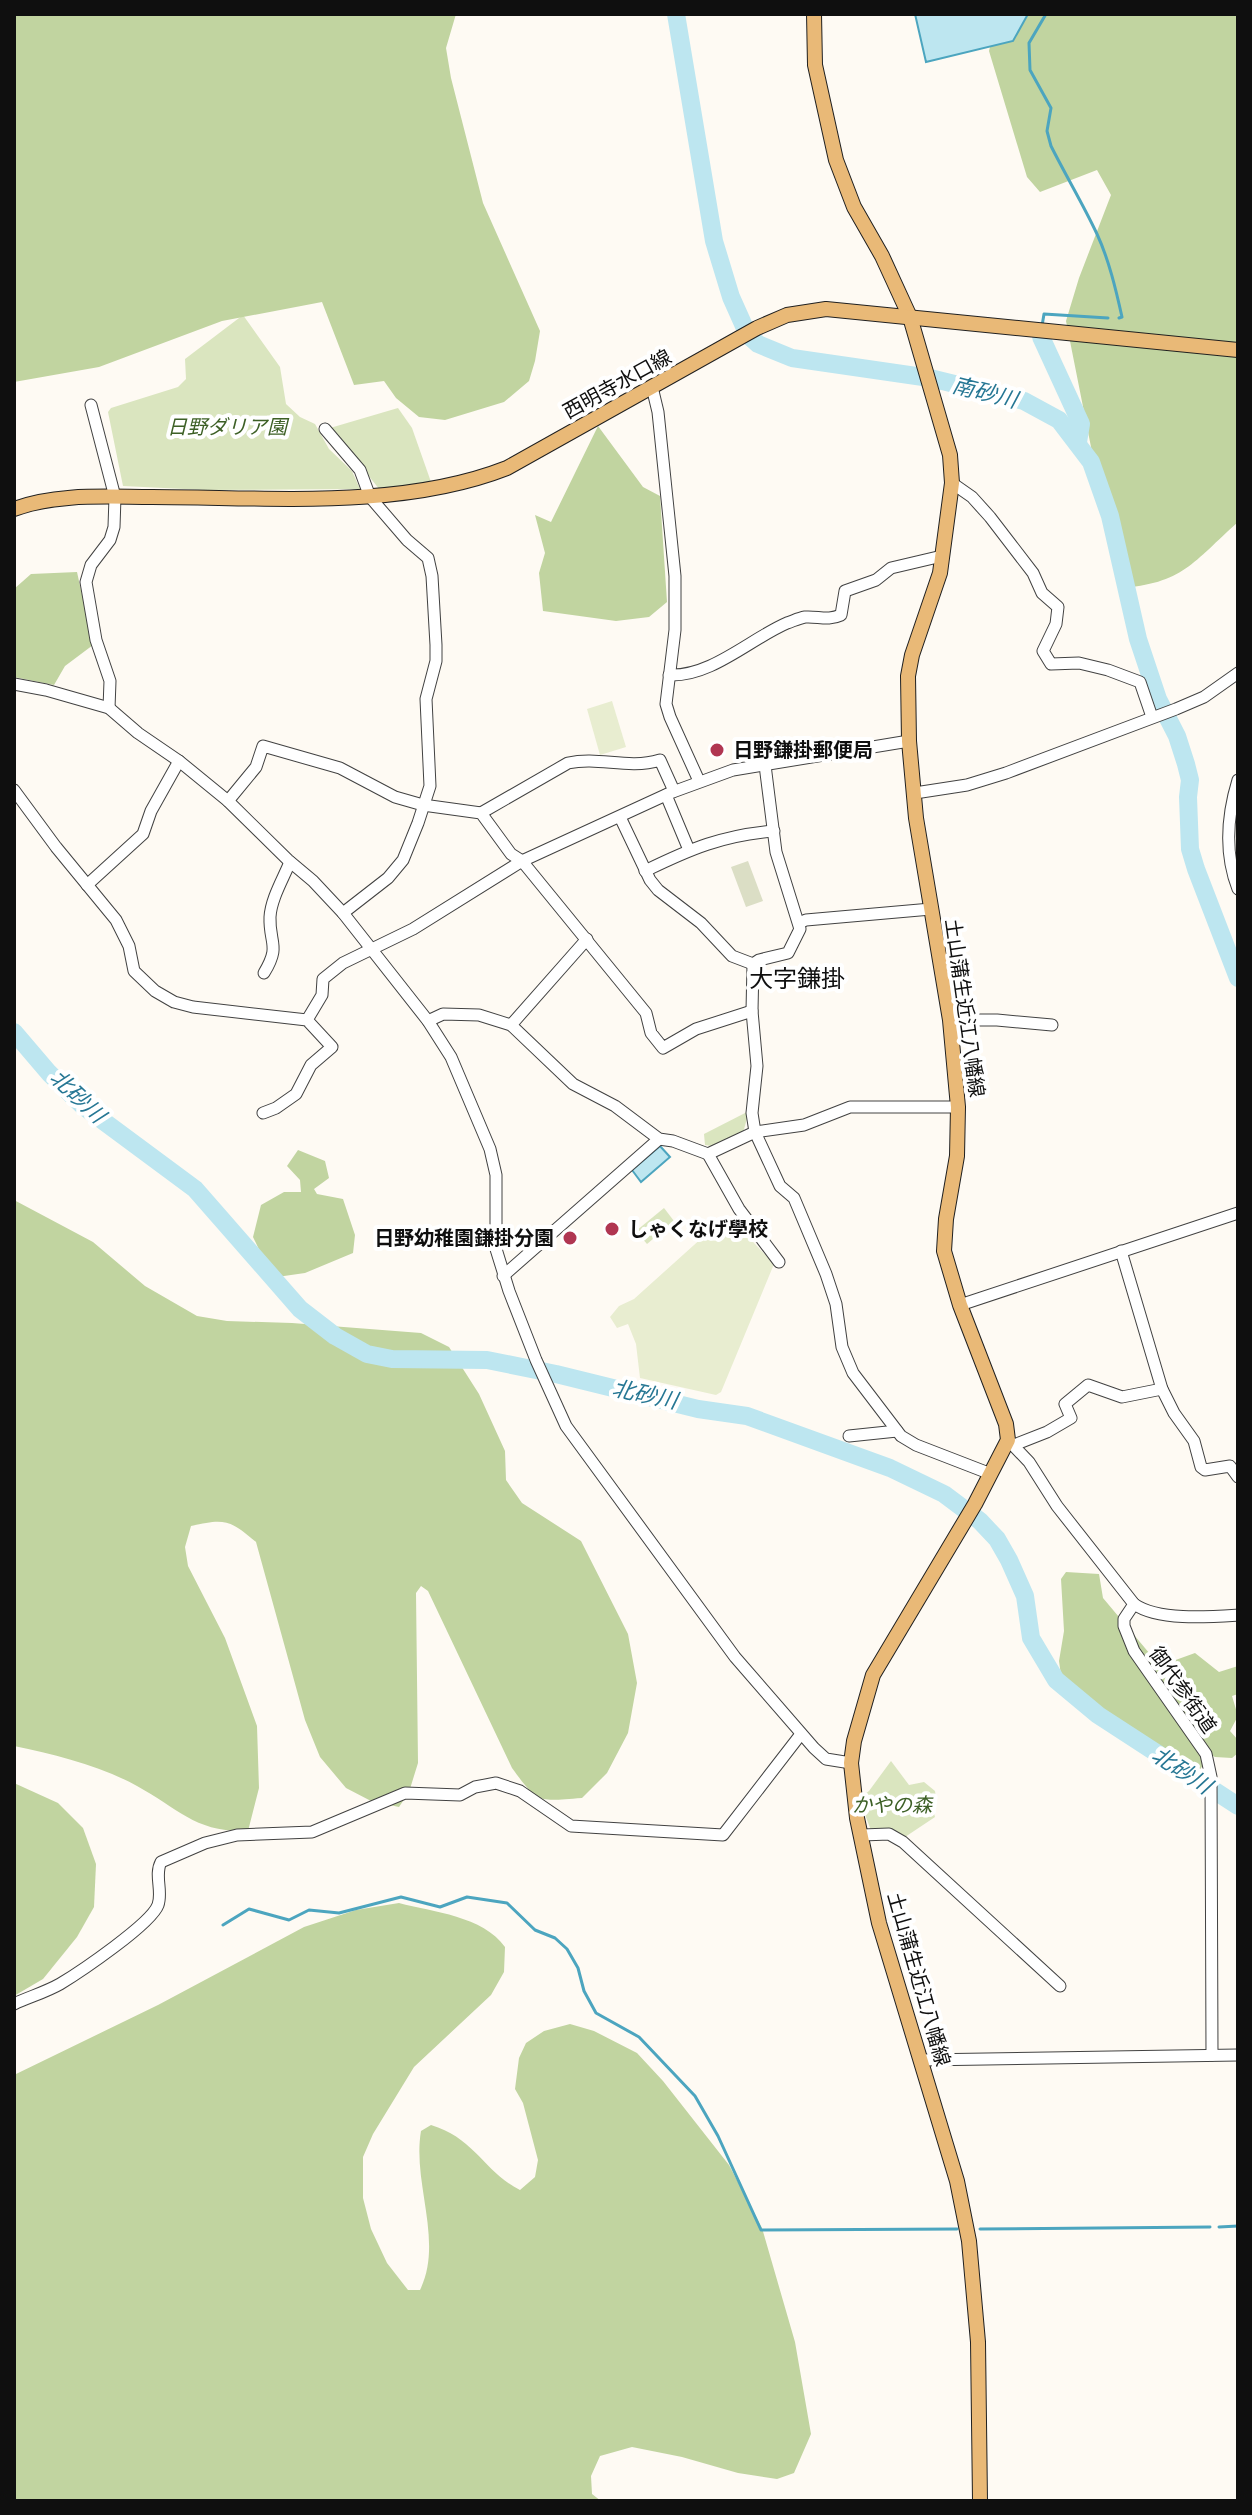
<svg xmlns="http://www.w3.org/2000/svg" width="1252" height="2515" font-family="Bitter,'Noto Sans JP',serif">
	<rect width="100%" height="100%" fill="#fefaf3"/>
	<g fill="#dae5bf">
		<polygon points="243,315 280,367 286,404 300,417 315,424 329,449 352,471 360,489 205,490 123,486 108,412 111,408 178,387 186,379 185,359"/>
		<polygon points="398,408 412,428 431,482 380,490 330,428"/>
		<polygon points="749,1111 743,1133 718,1147 705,1145 704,1134"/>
		<polygon points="664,1208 674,1221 647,1244 636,1231"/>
		<path d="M891 1761 909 1785 924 1782 935 1791C937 1801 932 1806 935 1817L905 1837 872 1833 859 1799 869 1791Z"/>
	</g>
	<g fill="#c1d4a0">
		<polygon points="14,14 456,14 446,48 451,78 483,203 540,331 535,361 529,381 504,402 445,420 419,417 396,398 384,381 354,385 322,302 222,321 99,367 14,382"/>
		<path d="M998 14H1238V522C1193 562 1183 584 1119 588L1066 321 1079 278 1111 195 1097 170 1040 192 1027 177 989 51Z"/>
		<polygon points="598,426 643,487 660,496 667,602 649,617 616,621 543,611 539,573 545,553 535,515 551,522"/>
		<polygon points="77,572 93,645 65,666 54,685 14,677 14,589 31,574"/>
		<polygon points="298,1150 325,1161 329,1178 314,1189 317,1194 343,1199 355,1235 353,1253 305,1273 277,1277 267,1266 253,1237 261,1205 284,1192 301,1192 300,1180 287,1166"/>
		<path d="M14 1200 93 1242 145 1286 197 1316 227 1321 292 1323 421 1333 449 1347 479 1394 505 1451 506 1480 522 1503 581 1541 628 1634 637 1683 628 1733 607 1773 582 1798C538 1801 539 1805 512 1768L428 1591 421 1586 416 1593 418 1763 409 1792 399 1807 371 1801 346 1788 320 1757 305 1720 256 1542C230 1520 225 1518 191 1526L185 1547 188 1566 225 1638 257 1726 259 1788 248 1831C196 1833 179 1809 137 1786 99 1765 56 1755 14 1746Z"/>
		<polygon points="1066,1572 1099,1574 1103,1598 1155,1660 1170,1662 1195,1653 1219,1672 1238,1666 1238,1694 1232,1696 1238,1716 1230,1731 1238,1740 1238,1753 1232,1758 1215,1757 1210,1754 1199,1771 1110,1720 1062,1682 1059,1661 1064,1631 1061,1579"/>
		<polygon points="14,1783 58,1803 83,1828 96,1864 94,1907 77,1937 43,1979 14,1996"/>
		<path d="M399 1903C433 1912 483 1916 505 1947L504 1972 491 1995 414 2067 373 2134 363 2157V2198L371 2229 387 2263 408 2290H420C444 2241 412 2183 421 2131L431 2125C475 2138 484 2172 520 2190L535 2177 538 2160 523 2103 515 2089 519 2058 526 2043 544 2031 570 2024 594 2031 637 2053 663 2081 729 2165 762 2228 795 2342 811 2434 794 2473 777 2479 738 2473 682 2457 632 2447 600 2456 591 2476 592 2494 601 2501H14V2075L158 2005 304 1927 356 1910Z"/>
	</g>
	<polygon fill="#dbdec5" points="748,861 763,901 746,907 731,867"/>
	<g fill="#e8edd0">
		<polygon points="612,701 626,747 600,755 587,709"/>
		<polygon points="724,1218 732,1230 738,1226 774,1264 721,1392 716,1395 640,1378 636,1344 628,1324 617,1328 610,1317 619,1306 634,1299"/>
	</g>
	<g fill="#bde6f0" stroke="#4ca5bf" stroke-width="2">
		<polygon points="915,14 1028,14 1013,41 926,62"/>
		<polygon points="660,1146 670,1157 641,1182 632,1170"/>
	</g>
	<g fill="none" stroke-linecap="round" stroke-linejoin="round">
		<g stroke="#4ca5bf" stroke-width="3">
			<path d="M1046 14 1029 43 1030 70 1051 108 1047 131 1051 146C1066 176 1083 204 1097 234 1109 260 1116 290 1122 317L1119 318"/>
			<polyline points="1042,326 1044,314 1108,318"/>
			<polyline points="223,1925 249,1909 289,1920 309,1910 339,1913 401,1897 440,1907 467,1897 507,1903 535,1930 555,1938 567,1949 578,1968 584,1991 596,2013 639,2037 695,2096 718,2136 761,2230 957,2229"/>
			<polyline points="1219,2227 1238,2226"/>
			<polyline points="980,2229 1210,2227"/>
		</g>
		<g stroke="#bde6f0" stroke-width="18">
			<polyline points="676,14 714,241 731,297 748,335 758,344 792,358 930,378 1024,401 1059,420 1091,462 1110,516 1138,639 1158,699 1177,736 1186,764 1190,780 1188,797 1190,849 1196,869 1238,978"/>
			<polyline points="1041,337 1081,424 1078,442"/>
			<polyline points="14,1032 49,1073 83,1106 195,1189 300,1309 335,1336 367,1354 392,1359 487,1360 556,1374 698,1409 747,1416 890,1468 944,1494 980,1521 997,1539 1009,1560 1025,1596 1031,1638 1056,1680 1098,1715 1238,1806"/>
		</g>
		<defs>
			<g id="minor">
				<polyline points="652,387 658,412 675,576 675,630 666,704 670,717 699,781"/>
				<polyline points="91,405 115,497 114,527 110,540 91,565 86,582 96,640 110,681 109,708"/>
				<polyline points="325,429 360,470 370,497 407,540 428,558 432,576 436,645 436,661 426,699 430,786 418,823 403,860 388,878 343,913"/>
				<polyline points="952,483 972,497 990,517 1033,573 1042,593 1058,607 1056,624 1043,651 1051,664 1079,663 1108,670 1140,682 1152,717"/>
				<path d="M669 675C711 677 750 639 787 623 793 621 799 618 805 617 818 616 828 621 841 615L845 591 876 580 891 568 942 556"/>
				<polyline points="14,684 46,690 109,708 138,733 179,761 228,801 288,860 313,881 343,913 428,1021 451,1057 490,1149 496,1175 496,1249 509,1291 536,1360 566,1426 735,1657 814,1748 826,1759 851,1763"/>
				<path d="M1238 780C1227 816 1224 853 1238 889"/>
				<polyline points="14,790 56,847 116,920 129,946 134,971 155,991 174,1002 193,1007 307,1020 332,1047 311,1065 296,1094 276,1108 263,1113"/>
				<polyline points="915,793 967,785 1006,773 1176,709 1204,697 1238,673"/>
				<polyline points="666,795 689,850"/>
				<polyline points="228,801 256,767 263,746 340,768 395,797 423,805 481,813 511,854 522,861 646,1013 651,1033 663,1048 696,1029 752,1011"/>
				<path d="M481 813 568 763C600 756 627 770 660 760L674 791"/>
				<polyline points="620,817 650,880 658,890 701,923 732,956 753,964"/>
				<path d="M645 871C690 849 723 835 774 831"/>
				<polyline points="87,885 143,834 151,811 179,761"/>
				<polyline points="799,923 806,920 931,909"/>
				<polyline points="753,964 752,1011 757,1066 752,1113 755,1132 780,1186 794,1198 826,1274 836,1304 842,1347 853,1373 901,1436 916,1445 991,1474"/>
				<polyline points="753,964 759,960 788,953 800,929 776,852 765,765"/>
				<path d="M264 973C281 945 269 944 270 917 271 899 283 879 290 862"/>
				<polyline points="307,1020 322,995 323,979 343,963 413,929 522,861 670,793 733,770 909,741"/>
				<polyline points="950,1020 997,1020 1052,1025"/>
				<polyline points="428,1021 443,1014 479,1015 511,1025 573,1084 615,1106 659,1139 673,1141 708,1154 755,1132 804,1125 850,1107 958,1107"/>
				<polyline points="511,1025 587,939"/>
				<polyline points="708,1154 739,1209 779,1262"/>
				<polyline points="1121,1251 1162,1389 1174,1413 1194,1441 1201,1467 1205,1470 1230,1466 1238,1477"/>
				<polyline points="503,1276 659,1139"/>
				<polyline points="960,1305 1238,1213"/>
				<polyline points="849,1436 897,1431"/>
				<polyline points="1008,1440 1029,1462 1057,1506 1134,1604 1124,1619 1124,1626 1134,1651 1206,1754 1211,1777 1212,2055"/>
				<polyline points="1014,1445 1047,1432 1071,1418 1065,1404 1088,1385 1122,1397 1162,1389"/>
				<path d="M1134 1604C1158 1621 1209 1617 1238 1615"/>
				<polyline points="862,1835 889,1834 903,1842 1060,1986"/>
				<path d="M14 2004C29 1997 46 1992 60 1984 80 1972 151 1924 158 1905 163 1891 154 1875 161 1862L205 1843 237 1835 312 1832 405 1793 460 1795 475 1787 496 1783 520 1791 571 1826 723 1835 801 1734"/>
				<polyline points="922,2060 1238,2055"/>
			</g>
			<g id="major">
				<polyline points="814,14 815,65 836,160 854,207 882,256 910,317 950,455 952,483 940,573 912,655 908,676 909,741 916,818 950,1020 958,1107 957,1156 946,1219 944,1251 960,1305 1006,1424 1008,1440 975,1504 873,1675 854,1741 851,1763 857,1818 879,1923 957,2181 969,2241 978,2342 980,2501"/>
				<path d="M14 509C57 493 107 497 152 497 267 497 400 510 507 468L757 328 787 315 826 309 1238 350"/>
			</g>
		</defs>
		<use href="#minor" stroke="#424242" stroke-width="13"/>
		<use href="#major" stroke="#202020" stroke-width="16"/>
		<use href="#minor" stroke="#fff" stroke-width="11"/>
		<use href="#major" stroke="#e9b977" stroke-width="14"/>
	</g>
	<g fill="#b03652" stroke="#fff" stroke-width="3">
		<circle cx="717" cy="750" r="8"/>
		<circle cx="612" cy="1229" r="8"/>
		<circle cx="570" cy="1238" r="8"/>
	</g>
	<g text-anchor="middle" stroke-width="8" stroke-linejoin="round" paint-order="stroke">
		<g font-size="20" fill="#0f0f0f" stroke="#fff">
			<text transform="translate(617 384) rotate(-29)" y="7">西明寺水口線</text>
			<text transform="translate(965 1008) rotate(82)" y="7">土山蒲生近江八幡線</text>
			<text transform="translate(1183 1690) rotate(55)" y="7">御代参街道</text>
			<text transform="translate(919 1979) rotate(74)" y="7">土山蒲生近江八幡線</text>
		</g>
		<g font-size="20" font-style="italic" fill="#3d6026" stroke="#fff">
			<text x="227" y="434">日野ダリア園</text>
			<text x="892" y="1812">かやの森</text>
		</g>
		<g font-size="20" font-weight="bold" fill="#0f0f0f" stroke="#fff" text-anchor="start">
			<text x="733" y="757">日野鎌掛郵便局</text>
			<text x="628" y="1236">しゃくなげ學校</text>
			<text x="554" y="1245" text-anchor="end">日野幼稚園鎌掛分園</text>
		</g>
		<g font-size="22" font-style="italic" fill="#267794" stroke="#fff">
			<text transform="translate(985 392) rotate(14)" y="8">南砂川</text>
			<text transform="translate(78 1096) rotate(43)" y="8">北砂川</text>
			<text transform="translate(645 1394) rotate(12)" y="8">北砂川</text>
			<text transform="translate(1182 1770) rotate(33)" y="8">北砂川</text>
		</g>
		<g font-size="24" fill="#0f0f0f" stroke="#fff">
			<text x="797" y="987">大字鎌掛</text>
		</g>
	</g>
	<rect width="1252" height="2515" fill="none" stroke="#0f0f0f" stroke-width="32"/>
</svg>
